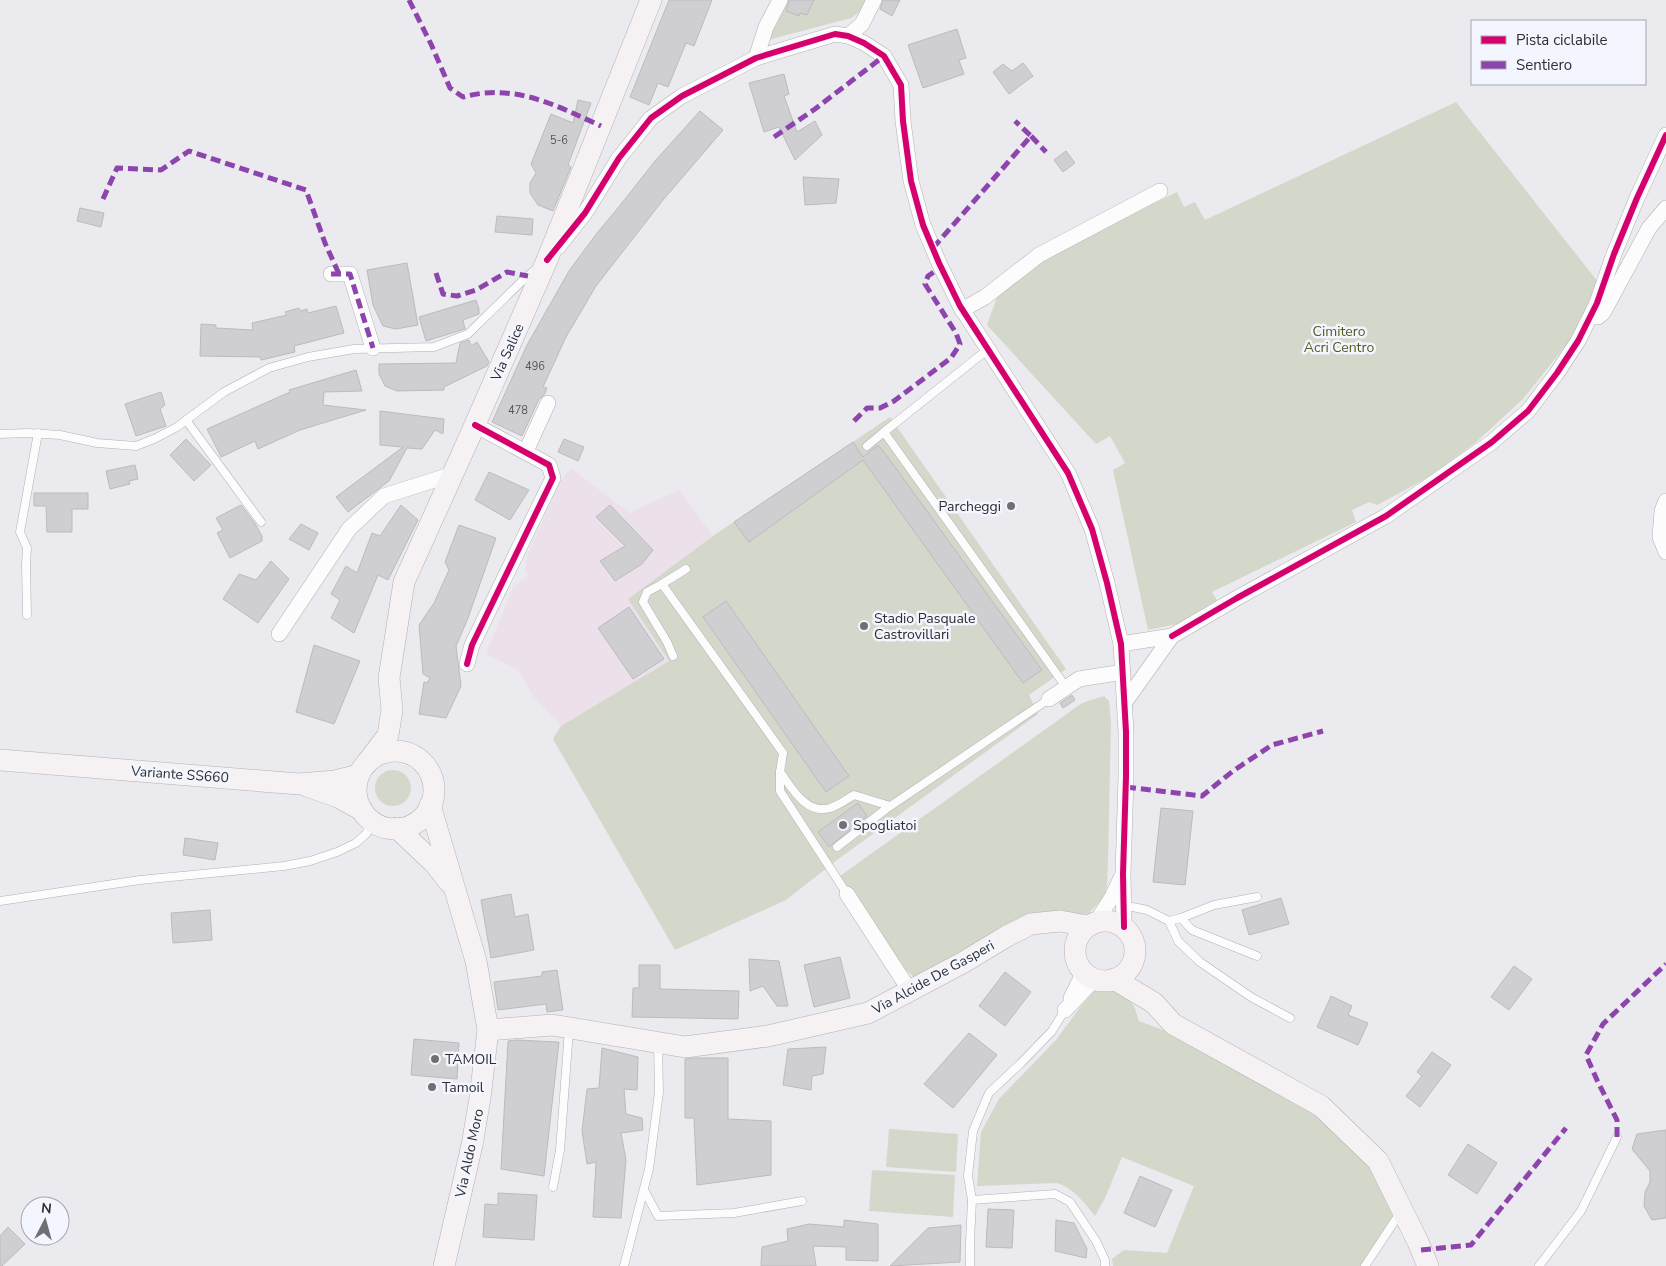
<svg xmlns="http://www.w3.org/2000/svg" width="1666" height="1266" font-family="'Nunito Sans',sans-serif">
	<rect width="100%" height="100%" fill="#eaeaef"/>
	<polygon fill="#ece0ea" points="571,468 629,513 679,490 713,536 628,599 670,661 561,726 534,697 518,670 486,654 513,587 528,575 525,570 527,556 560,482"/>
	<g fill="#d3d8ca">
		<polygon points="789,0 868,0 862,10 851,18 768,40"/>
		<polygon points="1456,102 1598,282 1574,335 1523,399 1475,443 1429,477 1377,505 1369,502 1352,510 1356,522 1212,592 1217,600 1177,624 1148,630 1113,470 1125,463 1110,436 1096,444 987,325 999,292 1060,250 1177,192 1184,207 1195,202 1205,220"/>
		<polygon points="890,417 1066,669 1029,695 1038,714 837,860 786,900 675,950 553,739 561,726 669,661 628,599 713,536"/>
		<polygon points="1104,696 1109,701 1111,723 1108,859 1107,886 1104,897 1089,913 1076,916 1023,917 1003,926 947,962 916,979 899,964 890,952 880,931 844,886 840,876 1082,703"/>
		<circle cx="393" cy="788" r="18"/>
		<path d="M1108 984 1120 987 1134 1006 1139 1021 1176 1035 1306 1108 1361 1156 1376 1173 1398 1216 1365 1266H1113L1112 1259 1124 1250 1167 1253 1194 1186 1122 1157 1105 1198 1095 1216C1084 1203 1074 1188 1057 1183L977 1186 981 1132 999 1099 1056 1040 1081 1006 1097 988Z"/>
		<polygon points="889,1129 958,1134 956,1172 886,1167"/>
		<polygon points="872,1170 955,1175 953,1217 869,1211"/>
	</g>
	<g fill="#cfcfd2" stroke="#bbbbbf">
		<polygon points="669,0 712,0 694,46 686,43 668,87 658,83 649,105 630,97"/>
		<polygon points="789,0 814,0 807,15 800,13 799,16 786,11"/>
		<polygon points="883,0 900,0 892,16 880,9"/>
		<polygon points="957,29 966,58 959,60 964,74 923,88 908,45"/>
		<polygon points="1023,63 1033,76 1009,94 993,72 1003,64 1012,71"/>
		<polygon points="784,74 789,94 784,96 797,132 815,121 822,135 795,160 779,127 764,132 749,83"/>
		<polygon points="578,100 591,103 568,165 571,167 553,211 538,205 530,193 530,183 536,173 531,164 551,114 573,123"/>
		<polygon points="700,111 723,130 663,200 596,286 566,337 543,387 547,388 544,395 539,399 522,436 492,422 527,345 569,271 597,233 618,208 655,161"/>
		<polygon points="1066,151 1075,163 1063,172 1054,160"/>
		<polygon points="803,177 839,179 836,203 805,205"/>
		<polygon points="80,208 104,213 101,227 77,221"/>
		<polygon points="497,216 533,219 532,235 495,232"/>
		<polygon points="407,263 418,325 396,329 383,326 373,305 367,270"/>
		<polygon points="476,300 479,309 479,314 463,320 465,329 426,341 419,317"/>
		<polygon points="336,306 344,333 294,346 295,352 261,360 260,357 200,356 201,324 216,325 216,328 253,330 252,323 287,315 285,312 299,308 300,311 307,309 308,313"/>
		<polygon points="469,340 471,346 477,342 489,362 487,366 444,387 444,390 397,391 385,386 379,374 379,364 456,363 460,343"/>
		<polygon points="356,370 362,391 324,392 323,405 366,410 300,430 258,449 255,441 221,457 207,429 290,392 289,390"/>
		<polygon points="161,392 165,405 160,409 166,426 136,436 125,404"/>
		<polygon points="380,411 444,419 443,434 435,430 422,449 407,448 389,481 348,512 336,497 403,447 380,445"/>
		<polygon points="186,439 211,465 194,481 170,455"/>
		<polygon points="564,439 584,447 578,461 558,452"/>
		<polygon points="853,442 863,457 878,445 887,456 1042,670 1023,683 863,460 749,542 734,522"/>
		<polygon points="135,465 138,479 129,481 130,484 110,489 106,471"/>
		<polygon points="489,472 529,490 510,520 475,500"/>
		<polygon points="34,493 88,493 88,509 72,509 72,532 47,532 46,506 34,506"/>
		<polygon points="241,505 254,522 262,536 262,541 230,558 217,533 223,530 216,518"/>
		<polygon points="401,505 418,520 388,580 378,575 354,633 331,618 340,600 331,594 346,566 357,573 372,533 380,536"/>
		<polygon points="610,505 653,550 642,564 615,581 600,561 625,546 596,517"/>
		<polygon points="301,524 318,533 309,550 289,539"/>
		<polygon points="459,525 496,538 468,618 456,646 461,686 446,718 419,714 424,682 427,683 430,678 423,674 419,625 434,603 449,570 445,562"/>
		<polygon points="271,561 289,579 258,623 223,599 239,574 256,580"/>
		<polygon points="726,601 849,776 826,792 703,617"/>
		<polygon points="629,607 664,659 633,679 598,628"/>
		<polygon points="314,645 360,661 334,724 296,712"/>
		<polygon points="1072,695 1075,700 1063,708 1060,703"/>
		<polygon points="858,803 867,816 829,847 818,832"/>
		<polygon points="1161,808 1193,811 1185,885 1153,882"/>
		<polygon points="185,838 218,843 215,860 183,855"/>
		<polygon points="511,894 515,917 528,914 534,950 491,958 481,900"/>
		<polygon points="1281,898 1289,924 1249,935 1242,910"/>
		<polygon points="210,910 212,940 173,943 171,913"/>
		<polygon points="840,957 850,998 814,1007 804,965"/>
		<polygon points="749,959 779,961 788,1006 777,1006 763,986 750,991"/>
		<polygon points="639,965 660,965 660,989 739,991 738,1019 632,1017 633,988 639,988"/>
		<polygon points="1514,966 1532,979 1509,1010 1491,997"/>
		<polygon points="557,970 563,1010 547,1012 546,1004 498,1010 494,982 542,976 542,972"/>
		<polygon points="1005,972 1031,992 1005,1026 979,1006"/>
		<polygon points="1331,996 1352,1006 1348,1015 1368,1023 1358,1045 1317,1027"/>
		<polygon points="969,1033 997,1055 953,1108 924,1084"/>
		<polygon points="414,1039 459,1043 457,1079 411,1075"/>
		<polygon points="516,1040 559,1042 544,1176 501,1169 508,1041"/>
		<polygon points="826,1047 823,1074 812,1076 811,1090 783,1085 788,1049"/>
		<polygon points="602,1048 638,1057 637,1090 624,1089 626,1114 642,1118 643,1130 621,1133 626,1160 621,1218 593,1217 596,1162 587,1164 582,1131 587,1089 599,1088"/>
		<polygon points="1432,1052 1451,1065 1420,1107 1406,1096 1422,1076 1417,1072"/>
		<polygon points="694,1058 728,1058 728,1119 771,1121 771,1175 697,1185 694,1118 685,1118 685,1059"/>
		<polygon points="1666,1130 1666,1218 1652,1220 1644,1206 1645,1192 1650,1182 1650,1171 1632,1149 1637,1134"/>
		<polygon points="1468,1144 1497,1163 1477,1194 1448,1175"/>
		<polygon points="1140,1176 1172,1190 1155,1227 1124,1213"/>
		<polygon points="498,1193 537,1195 534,1240 483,1237 485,1204 498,1205"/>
		<polygon points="988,1209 1014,1210 1012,1248 986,1247"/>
		<polygon points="844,1220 878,1224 878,1261 846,1260 846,1247 813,1246 816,1266 761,1266 762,1247 788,1241 787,1229 809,1224 844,1227"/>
		<polygon points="1056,1220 1074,1223 1087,1249 1086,1258 1055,1251"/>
		<polygon points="961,1225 960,1262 890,1266 928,1228"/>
		<polygon points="8,1227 25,1244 2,1266 0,1266 0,1236"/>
	</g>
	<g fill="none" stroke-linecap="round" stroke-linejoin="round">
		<defs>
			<g id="service">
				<polyline points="186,420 261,522"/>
				<polyline points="884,432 987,350"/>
				<polyline points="0,434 28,433 60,435 97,443 136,446 154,439 177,427 224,392 269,368 308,357 354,349 434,347 468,334 520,283 536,269"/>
				<polyline points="867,446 884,432 1066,687"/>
				<polyline points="662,584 686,569"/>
				<polyline points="27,615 26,565 27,548 20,532 38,433"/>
				<polyline points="673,656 667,642 643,602 647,592 662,584 783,753 780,772 780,791 847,894"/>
				<path d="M780 772C792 788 806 815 830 808 838 806 847 799 854 795L890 806"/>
				<polyline points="837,847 886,809 1049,699"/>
				<polyline points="0,901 140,880 284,866 310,861 337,852 356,843 367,833 369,819"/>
				<polyline points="1123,905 1147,910 1169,921 1181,918 1214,905 1257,897"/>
				<polyline points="1181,918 1192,930 1257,956"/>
				<polyline points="1169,921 1178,941 1200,962 1251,997 1290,1018"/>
				<polyline points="553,1187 560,1150 569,1030"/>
				<polyline points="644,1190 658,1216 734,1213 802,1201"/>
				<polyline points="972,1200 1055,1194 1070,1202 1096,1241 1105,1260 1105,1266"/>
				<polyline points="624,1266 649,1169 659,1092 658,1045"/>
				<polyline points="970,1266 970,1242 972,1200 968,1176 973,1131 989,1093 1021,1063 1052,1031 1065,1010"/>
				<polyline points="1365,1266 1400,1213"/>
				<polyline points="1539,1266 1581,1211 1617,1137"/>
			</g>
			<g id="minor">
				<polyline points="848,36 862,24 874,0"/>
				<polyline points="756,58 766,27 780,0"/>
				<polyline points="558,247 585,213 619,158 651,118 682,96 756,58 835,34 848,36 864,43 884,56 901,85 903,121 911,181 923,225 939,263 960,306 1068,473 1092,529 1107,583 1121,644 1126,732 1126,777 1123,874 1124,927"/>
				<polyline points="331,274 350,274 373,348"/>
				<polyline points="962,310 985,297 1039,255 1160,191"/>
				<polyline points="1598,317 1603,313 1649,228 1666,208"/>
				<polyline points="526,451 548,403"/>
				<polyline points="1666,501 1662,511 1660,537 1666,552"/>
				<polyline points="279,634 349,529 384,496 453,474"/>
				<polyline points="1172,636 1237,598 1386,516 1492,442 1528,411 1557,373 1578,341 1597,303 1614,254 1637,198 1666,135"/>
				<polyline points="1121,644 1172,636 1125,702"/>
				<polyline points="467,664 472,645 553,478 549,465 475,425"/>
				<polyline points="1049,699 1079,679 1123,672"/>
				<polyline points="847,894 910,991"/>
				<polyline points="1096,922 1112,897 1121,878"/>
				<polyline points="1071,998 1080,980 1081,969"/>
				<polyline points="1065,1010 1089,985 1099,980"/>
			</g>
			<g id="secondary">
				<circle cx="395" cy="790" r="39"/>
				<polyline points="0,760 299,784 335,781 359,775"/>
				<polyline points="366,764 388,735 392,710 389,678 404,582 470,436 547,260 651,0"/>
				<polyline points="307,786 338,797 362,810"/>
				<polyline points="430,805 476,961 488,1030 480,1098 472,1145 444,1266"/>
				<polyline points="397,828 435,864 449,882"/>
				<circle cx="1105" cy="951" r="30"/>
				<polyline points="1114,979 1154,1003 1173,1024 1321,1106 1378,1161 1418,1242 1428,1266"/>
				<polyline points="488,1030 552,1025 685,1047 768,1036 868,1013 964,962 1007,936 1031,924 1060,921 1087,926"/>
			</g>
		</defs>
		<use href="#service" stroke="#b1b1b5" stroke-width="9"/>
		<use href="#minor" stroke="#b1b1b5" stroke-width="16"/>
		<use href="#secondary" stroke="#b1b1b5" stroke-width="22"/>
		<use href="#service" stroke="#fcfcfd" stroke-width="8"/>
		<use href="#minor" stroke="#fcfcfd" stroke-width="15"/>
		<use href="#secondary" stroke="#f6f2f4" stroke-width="21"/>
		<g stroke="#8e44ad" stroke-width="5" stroke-dasharray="10 5" stroke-linecap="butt">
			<path d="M409 0 431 44 450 88 463 97C515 83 555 105 601 126"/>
			<polyline points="1031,136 1046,152"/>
			<polyline points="774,137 815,109 884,56"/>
			<polyline points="103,199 117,168 161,170 189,151 306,190 325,243 339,274"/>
			<polyline points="933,248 1031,136 1015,121"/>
			<polyline points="436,273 443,294 457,296 476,290 507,272 528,276"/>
			<polyline points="331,274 350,274 373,348"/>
			<polyline points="854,421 867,408 880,408 894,401 951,358 960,344 956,333 925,284 928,276 941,267"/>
			<polyline points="1126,787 1202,796 1233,771 1272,745 1323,731"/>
			<polyline points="1617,1137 1617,1120 1597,1080 1586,1055 1603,1024 1666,964"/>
			<polyline points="1421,1250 1471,1245 1566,1128"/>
		</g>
		<defs>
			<g id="cycleway">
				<polyline points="547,260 585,213 619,158 651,118 682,96 756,58 835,34 848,36 864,43 884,56 901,85 903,121 911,181 923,225 939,263 960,306 1068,473 1092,529 1107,583 1121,644 1126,732 1126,777 1123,874 1124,927"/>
				<polyline points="1172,636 1237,598 1386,516 1492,442 1528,411 1557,373 1578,341 1597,303 1614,254 1637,198 1666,135"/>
				<polyline points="467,664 472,645 553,478 549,465 475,425"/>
			</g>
		</defs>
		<use href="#cycleway" stroke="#f4f6ff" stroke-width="9"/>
		<use href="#cycleway" stroke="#d6006c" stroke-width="6"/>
	</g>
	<g fill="#707074" stroke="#f4f6ff" stroke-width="2">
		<circle cx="1011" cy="506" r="5"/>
		<circle cx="864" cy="626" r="5"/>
		<circle cx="843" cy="825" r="5"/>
		<circle cx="435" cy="1059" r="5"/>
		<circle cx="432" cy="1087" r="5"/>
	</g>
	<g text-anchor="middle" stroke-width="5" stroke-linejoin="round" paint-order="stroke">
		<g font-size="11" fill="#565659">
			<text x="559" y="144">5-6</text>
			<text x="535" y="370">496</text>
			<text x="518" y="414">478</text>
		</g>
		<g font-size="14" fill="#515e20" stroke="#f4f6ff">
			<text x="1339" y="336">Cimitero<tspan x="1339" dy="16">Acri Centro</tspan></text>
		</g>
		<g font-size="14" fill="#2e2e31" stroke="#f4f6ff">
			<text transform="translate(507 352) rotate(-66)" y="5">Via Salice</text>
			<text transform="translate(180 774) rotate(4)" y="5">Variante SS660</text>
			<text transform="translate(933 977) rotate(-29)" y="5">Via Alcide De Gasperi</text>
			<text transform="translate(469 1153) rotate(-78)" y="5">Via Aldo Moro</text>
		</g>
		<g font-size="14" fill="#2e2e31" stroke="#f4f6ff" text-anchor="start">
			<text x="1001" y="511" text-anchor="end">Parcheggi</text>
			<text x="874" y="623">Stadio Pasquale<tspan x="874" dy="16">Castrovillari</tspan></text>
			<text x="853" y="830">Spogliatoi</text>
			<text x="445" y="1064">TAMOIL</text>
			<text x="442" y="1092">Tamoil</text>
		</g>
	</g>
	<rect x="1471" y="20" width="175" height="65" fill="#f4f6ff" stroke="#a5a6ad"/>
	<rect x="1481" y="36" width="25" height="8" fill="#d6006c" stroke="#a5a6ad"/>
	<text x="1516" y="45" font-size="15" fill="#2e2e31">Pista ciclabile</text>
	<rect x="1481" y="61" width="25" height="8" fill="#8e44ad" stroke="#a5a6ad"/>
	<text x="1516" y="70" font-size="15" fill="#2e2e31">Sentiero</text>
	<g transform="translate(45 1221) rotate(6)"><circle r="24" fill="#f4f6ff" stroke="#a5a6ad"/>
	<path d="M0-4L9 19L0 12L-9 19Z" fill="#707074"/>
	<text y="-8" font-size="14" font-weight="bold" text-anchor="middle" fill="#2e2e31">N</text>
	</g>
</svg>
